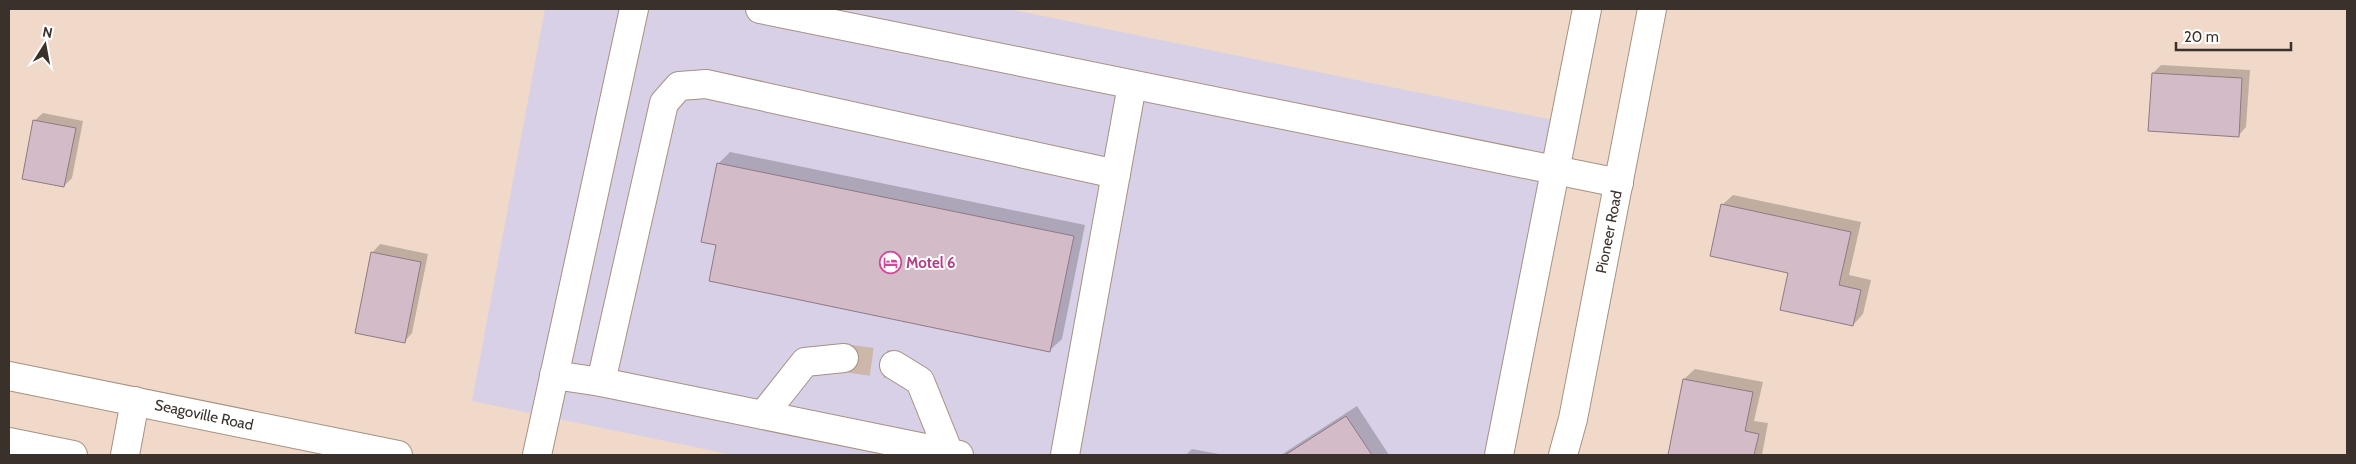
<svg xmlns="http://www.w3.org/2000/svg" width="2356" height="464" font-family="Cabin,sans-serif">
	<rect width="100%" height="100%" fill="#f0d9c9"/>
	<polygon fill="#d7d0e6" points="545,9 1009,9 1553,120 1488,455 733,455 472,401"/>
	<g fill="#0003">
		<polygon points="2161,65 2250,70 2246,127 2238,136 2153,73"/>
		<polygon points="43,113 83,121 72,178 64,186 34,121"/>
		<polygon points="730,152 1085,225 1062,339 1050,350 718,244 718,164"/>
		<polygon points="1733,195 1861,222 1849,275 1871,280 1863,314 1853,325 1789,272 1722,205"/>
		<polygon points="380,244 428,254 412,333 404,342 372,253"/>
		<polygon points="1695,369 1763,382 1754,421 1768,423 1762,455 1669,455 1684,379"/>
		<polygon points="1357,406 1389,455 1281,455"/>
		<polygon points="1192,449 1224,455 1186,455"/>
	</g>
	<g fill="#d4bbc8" stroke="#907985">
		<polygon points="2152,73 2242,78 2239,137 2148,131"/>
		<polygon points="33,120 76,128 64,187 22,179"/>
		<polygon points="717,163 1074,236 1050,352 709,281 716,245 701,242"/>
		<polygon points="1721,204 1851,232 1839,285 1861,290 1853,326 1780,310 1788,273 1710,256"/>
		<polygon points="371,252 421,262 405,343 355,333"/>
		<polygon points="1683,379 1753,392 1745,431 1759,434 1754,455 1668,455"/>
		<polygon points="1346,416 1372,455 1285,455"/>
	</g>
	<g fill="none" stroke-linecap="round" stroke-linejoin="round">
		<polyline stroke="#ccb7a9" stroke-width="28" stroke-dasharray="28 14" stroke-linecap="butt" points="844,358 894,365"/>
		<defs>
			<g id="minor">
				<polyline points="760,9 1619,183"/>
				<polyline points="894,365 920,381 949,453"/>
				<polyline points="554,375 601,382 664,103 679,86 706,84 1116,174"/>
				<polyline points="601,382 959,455"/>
				<polyline points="763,415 805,362 844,358"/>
				<polyline points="537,455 634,9"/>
				<polyline points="1065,455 1132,85"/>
			</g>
			<g id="major">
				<polyline points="9,376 398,455"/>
				<polyline points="9,442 73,455"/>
				<polyline points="125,455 135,401"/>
				<polyline points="1499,455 1587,9"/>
				<polyline points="1563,455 1573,419 1652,9"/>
			</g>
		</defs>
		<use href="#minor" stroke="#a69182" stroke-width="30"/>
		<use href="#major" stroke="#a69182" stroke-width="30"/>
		<use href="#minor" stroke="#fff" stroke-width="28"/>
		<use href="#major" stroke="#fff" stroke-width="28"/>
	</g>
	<defs>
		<symbol id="hotel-ring" viewBox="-11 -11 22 22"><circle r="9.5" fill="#fff" stroke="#d1479c" stroke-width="1.5"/><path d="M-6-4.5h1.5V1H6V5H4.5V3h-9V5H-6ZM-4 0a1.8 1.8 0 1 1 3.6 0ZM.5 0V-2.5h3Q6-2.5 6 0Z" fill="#d1479c"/></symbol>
	</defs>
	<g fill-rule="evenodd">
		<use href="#hotel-ring" x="878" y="250" width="25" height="25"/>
	</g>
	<g text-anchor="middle" stroke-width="4" stroke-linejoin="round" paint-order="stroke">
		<g font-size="15" fill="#3a312b" stroke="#fff">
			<text transform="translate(1609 232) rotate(-79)" y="5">Pioneer Road</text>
			<text transform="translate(204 415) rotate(12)" y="5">Seagoville Road</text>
		</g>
		<g font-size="15" font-weight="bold" fill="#b23c85" stroke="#fff" text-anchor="start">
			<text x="906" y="268">Motel 6</text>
		</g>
	</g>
	<rect width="2356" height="464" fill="none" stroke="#3a312b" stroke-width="20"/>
	<g transform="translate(45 45) rotate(11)" stroke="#ffffff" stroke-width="4" paint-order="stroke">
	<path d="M0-4L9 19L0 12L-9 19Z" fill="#3a312b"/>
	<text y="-8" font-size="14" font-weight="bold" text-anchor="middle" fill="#3a312b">N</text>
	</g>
	<path d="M2176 42v8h115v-8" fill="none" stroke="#3a312b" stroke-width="2.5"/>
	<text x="2184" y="42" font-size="15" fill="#3a312b" stroke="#ffffff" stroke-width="4" paint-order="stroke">20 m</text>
</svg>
